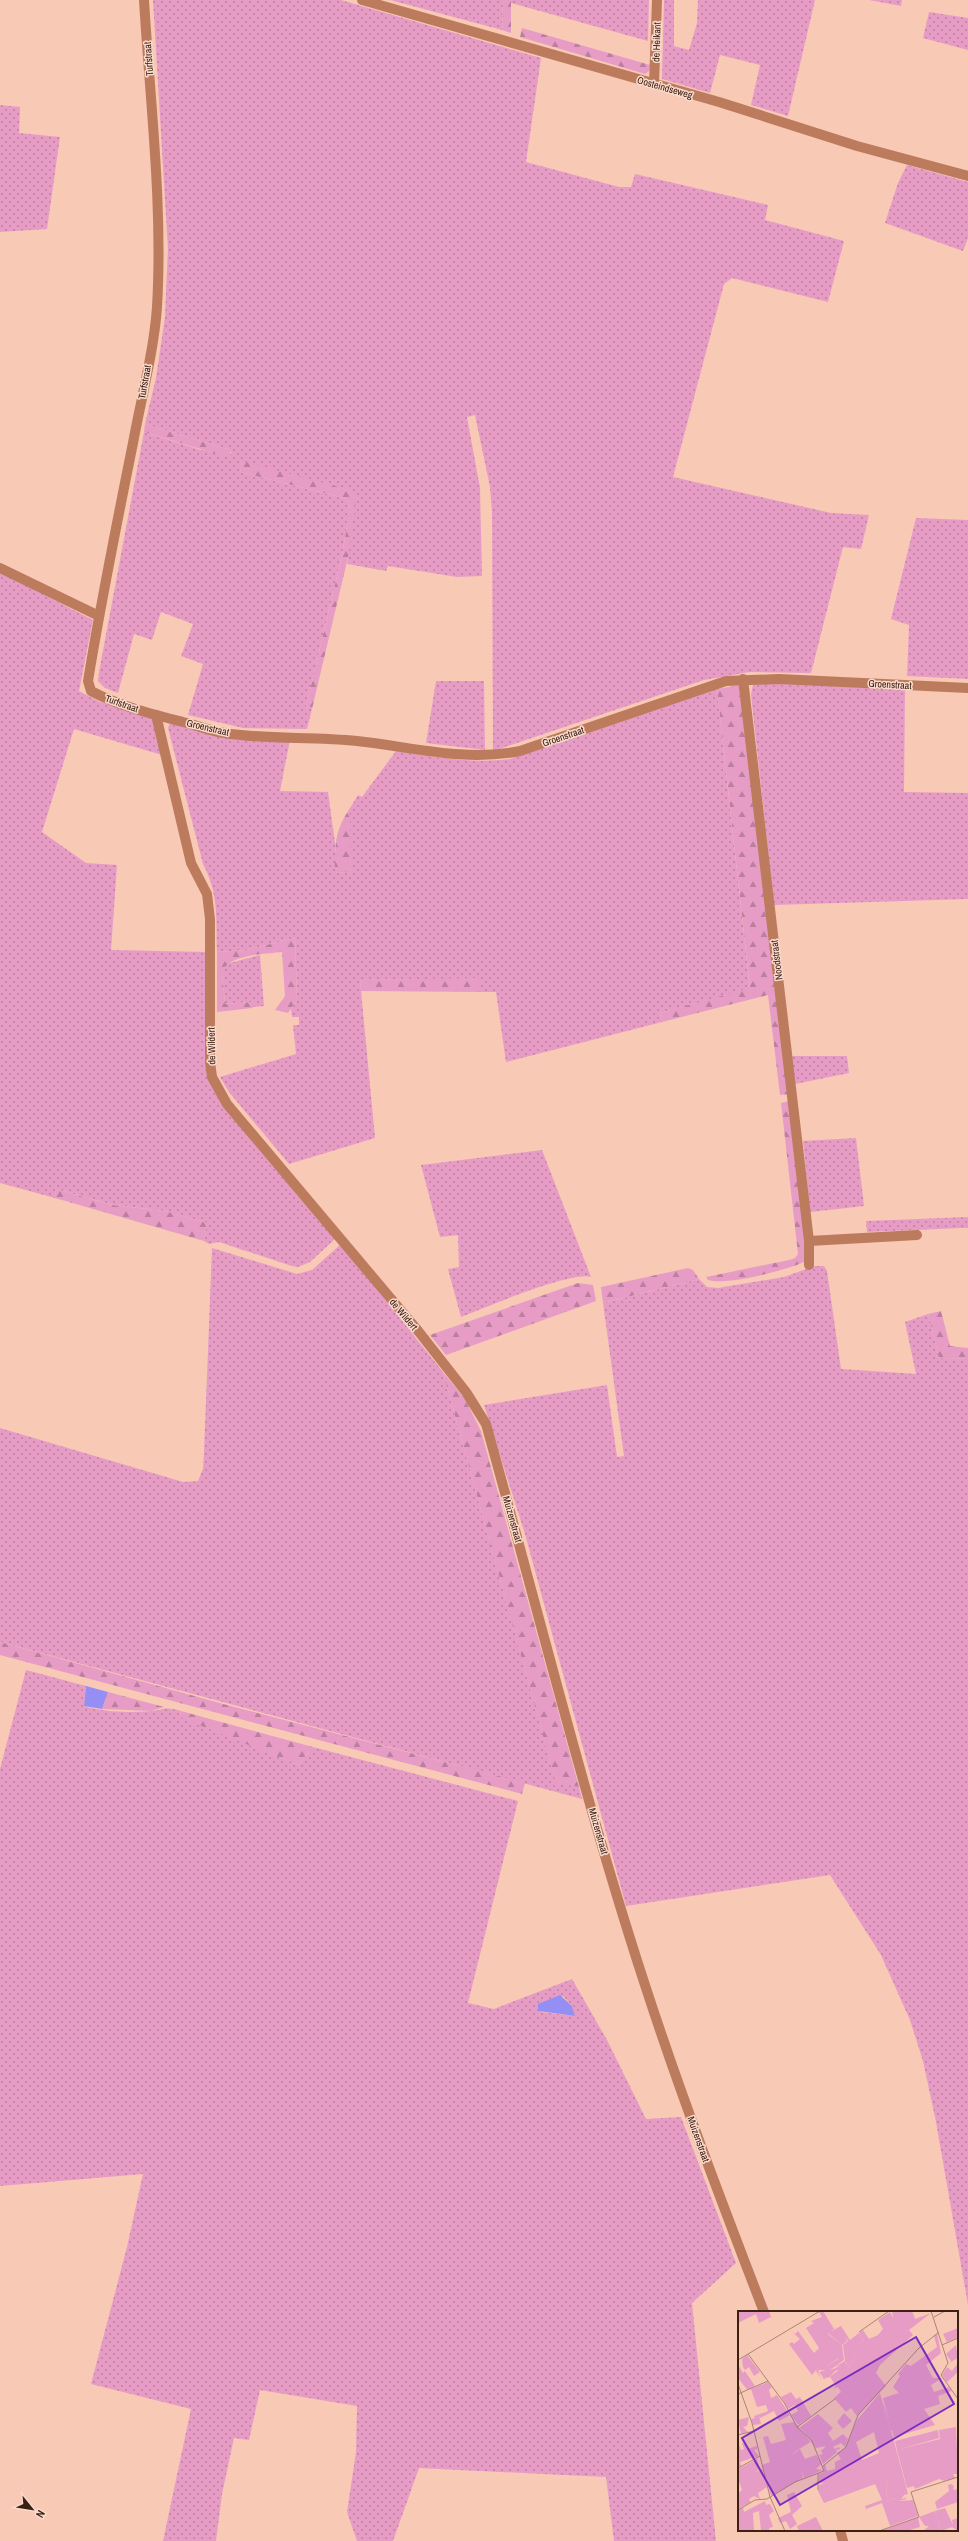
<svg xmlns="http://www.w3.org/2000/svg" width="968" height="2541" font-family="'Archivo Narrow',sans-serif">
	<defs>
		<pattern id="grass-dots" width="8" height="8" patternUnits="userSpaceOnUse"><rect width="8" height="8" fill="#e79cc6"/><path d="M2 2h.1M6 6h.1" fill="none" stroke="#bc7f9f" stroke-width="1.8" stroke-linecap="round"/></pattern>
		<pattern id="forest-firs" width="22" height="20" patternUnits="userSpaceOnUse"><rect width="22" height="20" fill="#e79cc6"/><path d="M5 1l3.5 6h-7zM16 11l3.5 6h-7z" fill="#bc7f9f"/></pattern>
	</defs>
	<rect width="100%" height="100%" fill="#f8c9b5"/>
	<g fill="url(#grass-dots)" fill-rule="evenodd">
		<polygon points="153,0 341,0 541,58 526,162 619,187 631,187 635,174 768,205 765,220 844,241 828,302 732,278 724,284 673,477 831,513 869,515 861,549 843,547 811,673 749,672 704,680 493,751 492,512 490,487 475,415 467,417 480,488 482,576 457,577 388,566 386,571 347,564 356,492 242,462 240,472 344,498 349,502 350,508 342,555 306,707 312,709 307,729 243,728 188,715 203,664 181,656 193,624 161,612 152,640 134,634 118,693 105,688 98,681 99,672 144,432 201,450 231,454 230,450 145,424 156,378 165,317 168,249"/>
		<polygon points="391,0 503,0 502,30 394,1"/>
		<polygon points="511,0 649,0 648,41 511,3"/>
		<polygon points="664,0 674,0 674,46 689,50 697,23 698,0 815,0 788,116 751,105 760,65 720,55 710,93 662,79"/>
		<polygon points="869,0 902,0 901,6"/>
		<polygon points="929,12 968,18 968,50 923,38"/>
		<polygon points="0,105 20,107 19,133 60,137 47,229 0,232"/>
		<polygon points="907,165 968,182 968,238 963,251 885,223 898,183"/>
		<polygon points="916,518 968,520 968,679 907,676 909,625 891,619"/>
		<polygon points="0,572 93,620 79,691 100,702 153,716 162,755 74,729 42,832 86,863 117,865 111,950 207,952 209,1075 336,1238 310,1262 298,1267 292,1266 219,1242 209,1244 204,1241 207,1223 165,1211 113,1205 56,1189 55,1198 0,1183"/>
		<polygon points="436,681 484,681 485,750 426,743"/>
		<polygon points="753,684 798,684 905,690 904,792 968,793 968,899 774,905 751,695"/>
		<path d="M717 689 750 989 660 1013 662 1022 506 1062 496 992H480V979L360 980 375 1138 289 1164 229 1092 220 1077 296 1054 293 1025H299V1017H292L291 1009 297 1000 295 938 246 950 217 952C216 919 219 894 203 864L168 728 170 722 290 740 280 791 328 792 335 843V873L351 872 348 816 350 808 358 795 362 797 396 751C434 757 472 764 510 759Z"/>
		<polygon points="260,955 264,1006 254,1007 252,1002 225,1004 222,970 226,964"/>
		<polygon points="791,1056 847,1056 849,1073 795,1084"/>
		<polygon points="856,1138 864,1206 810,1212 803,1141"/>
		<path d="M542 1150 591 1277C571 1271 484 1308 461 1317L448 1269 459 1267 458 1235 440 1237 421 1165Z"/>
		<polygon points="968,1217 968,1228 961,1228 867,1232 866,1221"/>
		<polygon points="341,1244 443,1372 556,1782 579,1787 582,1799 0,1642 0,1428 183,1482 198,1481 203,1469 204,1452 212,1248 297,1274 312,1270"/>
		<polygon points="815,1266 824,1266 827,1271 841,1369 916,1374 905,1322 928,1314 939,1358 968,1359 968,2305 936,2122 923,2061 910,2020 881,1955 830,1875 626,1906 525,1534 484,1405 607,1385 617,1457 624,1456 603,1303 699,1279 707,1287 718,1288 784,1277"/>
		<path d="M26 1670 86 1686 84 1706C103 1712 130 1713 150 1711 166 1710 162 1706 181 1711L180 1716 298 1765 313 1747 518 1801 468 2003 494 2009 572 1979 607 2040 646 2119 681 2117 736 2263 692 2303 716 2541H614L606 2477 419 2468 393 2541H357L347 2512 356 2452 357 2406 260 2390 249 2440 234 2438 222 2494 216 2541H163L191 2409 91 2384 127 2247 143 2174 0 2186V1769ZM563 1996 572 2006 575 2016 540 2012Z"/>
	</g>
	<g fill="url(#forest-firs)">
		<polygon points="503,0 511,0 511,33 502,30"/>
		<polygon points="522,28 650,65 649,71 645,74 520,37"/>
		<polygon points="145,424 230,450 230,458 144,432"/>
		<polygon points="242,461 357,492 349,553 312,709 306,707 342,555 350,508 349,502 344,498 240,472"/>
		<polygon points="741,685 789,1094 780,1095 768,995 662,1022 660,1013 750,988 717,689"/>
		<path d="M350 808 351 872 335 873C335 845 334 832 350 808Z"/>
		<path d="M295 938 297 1000 288 1013 275 1010 285 996 282 952C265 954 233 954 222 970L225 1004 252 1002 255 1006 252 1008 217 1012V952L246 950Z"/>
		<polygon points="480,978 480,992 361,991 360,980"/>
		<path d="M790 1101 807 1255 804 1262C787 1270 725 1286 708 1280L706 1277 789 1260 795 1258 798 1254 781 1103Z"/>
		<polygon points="56,1189 112,1205 165,1211 207,1223 204,1241 55,1198"/>
		<polygon points="688,1268 693,1270 699,1279 603,1303 601,1287"/>
		<polygon points="578,1283 593,1285 596,1301 446,1355 430,1335"/>
		<polygon points="941,1311 950,1346 968,1348 968,1359 939,1358 928,1314"/>
		<polygon points="443,1372 465,1399 481,1431 579,1787 556,1783"/>
		<polygon points="0,1642 227,1705 525,1783 522,1794 0,1655"/>
		<polygon points="108,1692 164,1707 151,1711 102,1709"/>
		<polygon points="181,1711 313,1747 298,1765 182,1718 180,1716"/>
	</g>
	<g fill="#958ef5">
		<polygon points="86,1686 108,1692 102,1709 84,1706"/>
		<polygon points="560,1995 572,2006 575,2016 538,2011 538,2004"/>
	</g>
	<g fill="none" stroke-linecap="round" stroke-linejoin="round">
		<g stroke="#bd7b5d" stroke-width="10">
			<path d="M144 0C150 102 163 205 157 307 154 351 141 399 133 443 117 522 101 601 88 681L91 691C119 706 152 714 183 722 196 725 210 731 224 733 268 740 313 736 357 741 413 747 464 762 520 751L726 681 779 679 968 688"/>
			<polyline points="362,0 719,102 857,146 968,176"/>
			<polyline points="654,83 657,0"/>
			<polyline points="0,568 99,616"/>
			<polyline points="743,679 809,1241 809,1265"/>
			<path d="M156 715 191 863 207 894 210 919V1062L212 1077 227 1104 419 1332 466 1392 486 1424C538 1610 584 1798 644 1982 680 2093 722 2203 764 2312"/>
			<polyline points="809,1241 917,1235"/>
			<polyline points="840,2530 843,2541"/>
		</g>
	</g>
	<g text-anchor="middle" stroke-width="3" stroke-linejoin="round" paint-order="stroke">
		<g font-size="10" fill="#3c2012" stroke="#fadacd">
			<text transform="translate(656 42) rotate(-88)" y="4">de Heikant</text>
			<text transform="translate(148 59) rotate(-94)" y="4">Turfstraat</text>
			<text transform="translate(665 87) rotate(16)" y="4">Oosteindseweg</text>
			<text transform="translate(144 382) rotate(-80)" y="4">Turfstraat</text>
			<text transform="translate(890 684) rotate(3)" y="4">Groenstraat</text>
			<text transform="translate(122 703) rotate(19)" y="4">Turfstraat</text>
			<text transform="translate(208 727) rotate(13)" y="4">Groenstraat</text>
			<text transform="translate(563 736) rotate(-19)" y="4">Groenstraat</text>
			<text transform="translate(776 960) rotate(-97)" y="4">Noodstraat</text>
			<text transform="translate(211 1046) rotate(-91)" y="4">de Wildert</text>
			<text transform="translate(404 1314) rotate(50)" y="4">de Wildert</text>
			<text transform="translate(513 1519) rotate(74)" y="4">Muizenstraat</text>
			<text transform="translate(599 1831) rotate(74)" y="4">Muizenstraat</text>
			<text transform="translate(699 2139) rotate(70)" y="4">Muizenstraat</text>
		</g>
	</g>
	<g transform="translate(738 2311)">
		<rect width="220" height="220" fill="#f8c9b5"/>
		<path d="M0 0H31L33 6 21 12 18 3 0 12ZM85 0 96 18 90 23 104 34 106 49 92 59 90 54 102 47 82 54 74 64 51 33 54 31 56 33 62 28 52 19 57 23 60 20 76 42 81 37 68 17 76 12 73 10 84 6 81 1ZM154 0H174L177 8 193 2 171 19 175 24 142 54 138 62 148 75 119 105 113 97 108 101 96 87 103 81 100 76 95 78 98 75 92 66 108 53 107 50 111 56 119 42V34L126 30 121 22 125 19 131 28 140 24 145 18 140 9 152 1 155 7ZM199 22 203 42 188 54 195 67H204L193 74 196 81 211 76 214 80 200 85 202 93 186 98 197 114 156 126 145 87 161 82 155 76 162 65 160 63 168 53 173 55 199 36 196 25ZM218 34 220 47 211 52 213 50 208 43ZM9 44 22 61 16 65 11 56 7 59 5 56 4 48ZM220 52V61L209 71 204 64 209 56 214 60ZM0 54 5 62 7 60 17 75 10 79 7 76 0 67ZM30 71 34 76 31 79 33 87 39 84 52 104 41 110 36 100 22 107 21 105 23 113 15 114 13 108 17 107 16 105 30 100 28 94 19 96 13 78ZM53 81 58 88 62 86 73 105 60 114 53 104 60 100 57 94 50 98 43 86ZM142 82 164 162 149 168 148 190 159 187 161 190 175 189 180 205 152 215 144 192 128 198 127 195 144 189 137 173 86 192 80 180 81 174 86 172H81V163L86 161 85 155 87 153 89 160 97 158V151L103 148 99 142 107 137 119 109ZM136 121 141 142 124 149 118 131ZM106 102 114 110 105 118 99 111ZM80 103 95 117 90 122 95 130 105 123 110 128 107 136 103 132 95 136 97 138 101 136 102 138 98 139 99 141 85 153 81 144 85 143 83 140 88 135 78 137 61 117ZM11 106 9 115 5 116 10 121 3 123 0 109ZM56 111 74 130 58 140 52 145 62 138 67 148 78 144 84 152 78 158 85 159 66 167 64 160 65 167 33 185 24 154 32 151 25 126 30 125 33 133 48 129 43 113ZM218 116 220 163H215L217 167 207 170 201 168 177 178 176 175 169 177 159 139 202 128 201 119ZM200 119 201 127 159 139 157 130ZM0 131 3 139 6 138 4 132H7L9 138 19 135V138L16 139 21 145 2 151 3 155 0 156ZM19 148 22 158 16 162 24 158 29 176 20 182 22 188 16 185 11 188 13 191 0 198V182L4 179 0 168V158ZM213 173 216 175 215 179 220 178V191L199 198 197 191 211 180 210 174ZM56 181 64 195 54 204 59 213 52 218 48 210 42 212 40 207 53 201 49 184ZM27 190 28 194 32 193 36 200 31 204 35 216 31 217 32 220H23L21 200 15 202 16 220H0V199L5 196 6 201ZM197 200 203 220H185L191 215H187L181 206ZM78 206 85 220H61L59 215Z" fill="#e79cc6" fill-rule="evenodd"/>
		<path d="M103 15 112 29 121 22 126 30 119 34V42L111 56 108 51 107 57 97 60 92 66 85 68V66L81 61 87 59H81L80 61 84 69 78 60 82 52 102 46 90 54 92 59 103 55 97 56 107 50 105 34 110 30 106 25 109 30 104 34 90 22ZM220 17V26L209 31 205 23ZM144 87 155 119H153L170 183 166 184 163 188 167 187V185L168 188 160 190 159 187 148 190 149 168 163 162ZM207 197 215 214 214 209 220 207V220L214 216 203 220 197 200ZM180 206 182 216 168 220H142Z" fill="#e79cc6"/>
		<path fill="none" stroke="#ad8574" stroke-width="1" d="M193 0 210 52 203 64 220 88M196 6 207 0M121 21 151 0M204 34 220 27M0 49 82 0M0 73 14 112 32 186 47 220M0 83 30 70M59 116 97 88M0 124 16 120M85 155 108 136 120 104 181 37 201 21M0 157 22 145M80 179V162M0 199 17 189 29 188 57 171 86 160 74 130 59 116 47 93 10 43M141 220 181 206 173 181 220 166"/>
		<path fill="#7b2cbf" fill-opacity="0.15" stroke="#7b2cbf" stroke-width="2" d="M178 26 216 93 42 194 4 127Z"/>
		<rect width="220" height="220" fill="none" stroke="#3c2012" stroke-width="2"/>
	</g>
	<g transform="translate(32 2509) rotate(120)" stroke="#fadacd" stroke-width="3" paint-order="stroke">
	<path d="M0-3L7 15L0 10L-7 15Z" fill="#3c2012"/>
	<text y="-6" font-size="11" font-weight="bold" text-anchor="middle" fill="#3c2012">N</text>
	</g>
</svg>
